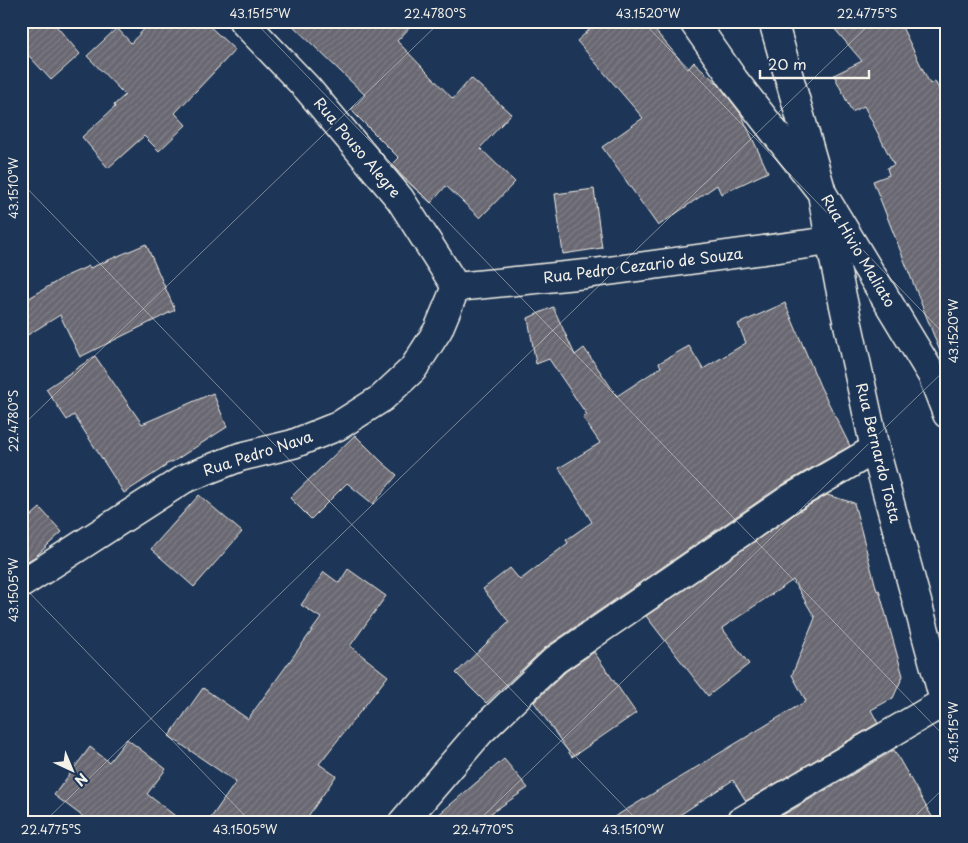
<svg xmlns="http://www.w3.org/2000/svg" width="968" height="843" font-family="'Playpen Sans',sans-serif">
	<defs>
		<pattern id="building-hatch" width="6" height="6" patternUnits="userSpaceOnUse" patternTransform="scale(1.25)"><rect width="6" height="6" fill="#696872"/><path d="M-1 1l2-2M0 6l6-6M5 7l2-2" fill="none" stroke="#7f7e86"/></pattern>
	</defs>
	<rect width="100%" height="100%" fill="#1d3557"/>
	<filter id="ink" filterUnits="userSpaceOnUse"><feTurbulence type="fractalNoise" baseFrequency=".02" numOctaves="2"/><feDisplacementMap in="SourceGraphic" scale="10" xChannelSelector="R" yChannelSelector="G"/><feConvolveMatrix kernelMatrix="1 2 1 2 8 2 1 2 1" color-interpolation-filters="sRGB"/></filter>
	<g filter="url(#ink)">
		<g fill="url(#building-hatch)" stroke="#f4f1e8">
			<polygon points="21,21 52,21 80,54 51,80 21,47"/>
			<polygon points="152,21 204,21 235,50 175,113 186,125 159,151 144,136 108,168 82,137 115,107 114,105 125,95 87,56 117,28 131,43"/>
			<polygon points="288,21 416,21 397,41 453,99 471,78 511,114 480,148 515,182 480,218 446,186 431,203 400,175 392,165 399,158 351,110 365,95"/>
			<polygon points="599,21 647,21 688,69 694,62 718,84 741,114 768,172 721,194 717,185 658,226 602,147 643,118 577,41"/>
			<polygon points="828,21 899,21 930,84 935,81 947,106 947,364 945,364 873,181 889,175 887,168 894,165 864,106 852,112 834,75 862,61"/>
			<polygon points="594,189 602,248 563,254 555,194"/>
			<polygon points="146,244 175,310 80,357 60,315 21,339 21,303 64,277 89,266 90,268"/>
			<polygon points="785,303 820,386 850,446 782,485 546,647 486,703 456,673 509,622 483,589 510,568 520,580 568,543 566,540 592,522 559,468 600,443 583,418 587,415 549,359 536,364 528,318 553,307 575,355 584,348 617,396 661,367 659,363 689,346 703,369 746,343 738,324"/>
			<polygon points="95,356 142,424 213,393 227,427 174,461 165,465 166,466 124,493 74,415 67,420 46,389"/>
			<polygon points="355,435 382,462 397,475 373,504 347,483 311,519 290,498"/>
			<polygon points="199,495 242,532 194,587 151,549"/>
			<polygon points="827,495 854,503 877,591 879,590 903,676 893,698 871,710 878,723 746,801 733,780 669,822 606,822 806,701 792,675 815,618 793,580 722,628 749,664 708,696 646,616 799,511"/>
			<polygon points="40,508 62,532 36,556 21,565 21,525"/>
			<polygon points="348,569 386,596 350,646 388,676 319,764 336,776 304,822 208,822 236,782 169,736 203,688 248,719 321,618 301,605 324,572 339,583"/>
			<polygon points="594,652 636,713 572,757 534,702 565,672"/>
			<polygon points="127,739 166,769 147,794 183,822 90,822 54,795 90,747 109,762"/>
			<polygon points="894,750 935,822 771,822"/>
			<polygon points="504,759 528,788 478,822 430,822"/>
		</g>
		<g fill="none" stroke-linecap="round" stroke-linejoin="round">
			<defs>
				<g id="minor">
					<polyline points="243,21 307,88 400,199 456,287"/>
					<polyline points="693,21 734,80 822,193 830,241 875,449 947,711"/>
					<polyline points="773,21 822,193 932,375 947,414"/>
					<polyline points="456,287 586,274 830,241"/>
					<polyline points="21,584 184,479 240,457 293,444 338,426 382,398 413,369 438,330 456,287"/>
					<polyline points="403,822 480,732 555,660 791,498 875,449"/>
					<polyline points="740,822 944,702"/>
				</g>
			</defs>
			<use href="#minor" stroke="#f4f1e8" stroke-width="31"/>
			<use href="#minor" stroke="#1d3557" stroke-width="28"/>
		</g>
	</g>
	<path fill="none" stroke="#f4f1e8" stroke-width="1" stroke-opacity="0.45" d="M254 21 947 739M642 21 947 337M21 182 639 822M21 427 441 21M21 584 251 822M44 822 873 21M477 822 947 368M909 822 947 785"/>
	<g text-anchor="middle" stroke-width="4" stroke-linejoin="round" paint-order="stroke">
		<g font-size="15" fill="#f4f1e8" stroke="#1d3557">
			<text transform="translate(357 148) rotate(50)" y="5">Rua Pouso Alegre</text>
			<text transform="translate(858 251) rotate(59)" y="5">Rua Hivio Maliato</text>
			<text transform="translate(643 266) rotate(-7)" y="5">Rua Pedro Cezario de Souza</text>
			<text transform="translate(878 453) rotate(76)" y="5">Rua Bernardo Tosta</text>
			<text transform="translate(258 454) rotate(-18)" y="5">Rua Pedro Nava</text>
		</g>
	</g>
	<rect width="968" height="843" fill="none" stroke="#1d3557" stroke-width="55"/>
	<g transform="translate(72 770) rotate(136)" stroke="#1d3557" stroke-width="4" paint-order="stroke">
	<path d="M0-4L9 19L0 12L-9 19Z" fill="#f4f1e8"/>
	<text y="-8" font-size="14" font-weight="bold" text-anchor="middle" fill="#f4f1e8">N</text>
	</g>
	<path d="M760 70v8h109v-8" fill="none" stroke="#f4f1e8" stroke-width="2.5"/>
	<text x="768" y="70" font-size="15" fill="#f4f1e8" stroke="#1d3557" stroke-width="4" paint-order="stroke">20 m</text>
	<rect x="28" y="28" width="912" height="788" fill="none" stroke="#f4f1e8" stroke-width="2"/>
	<g font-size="12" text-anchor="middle" fill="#f4f1e8">
		<text x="260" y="18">43.1515°W</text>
		<text x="435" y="18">22.4780°S</text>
		<text x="648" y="18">43.1520°W</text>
		<text x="867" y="18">22.4775°S</text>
		<text transform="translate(14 188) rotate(-90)" y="4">43.1510°W</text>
		<text transform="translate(954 331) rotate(-90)" y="4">43.1520°W</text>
		<text transform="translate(14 421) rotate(-90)" y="4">22.4780°S</text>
		<text transform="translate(14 590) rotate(-90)" y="4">43.1505°W</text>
		<text transform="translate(954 732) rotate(-90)" y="4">43.1515°W</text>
		<text x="51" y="834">22.4775°S</text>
		<text x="245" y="834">43.1505°W</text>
		<text x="483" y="834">22.4770°S</text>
		<text x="633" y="834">43.1510°W</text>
	</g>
</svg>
